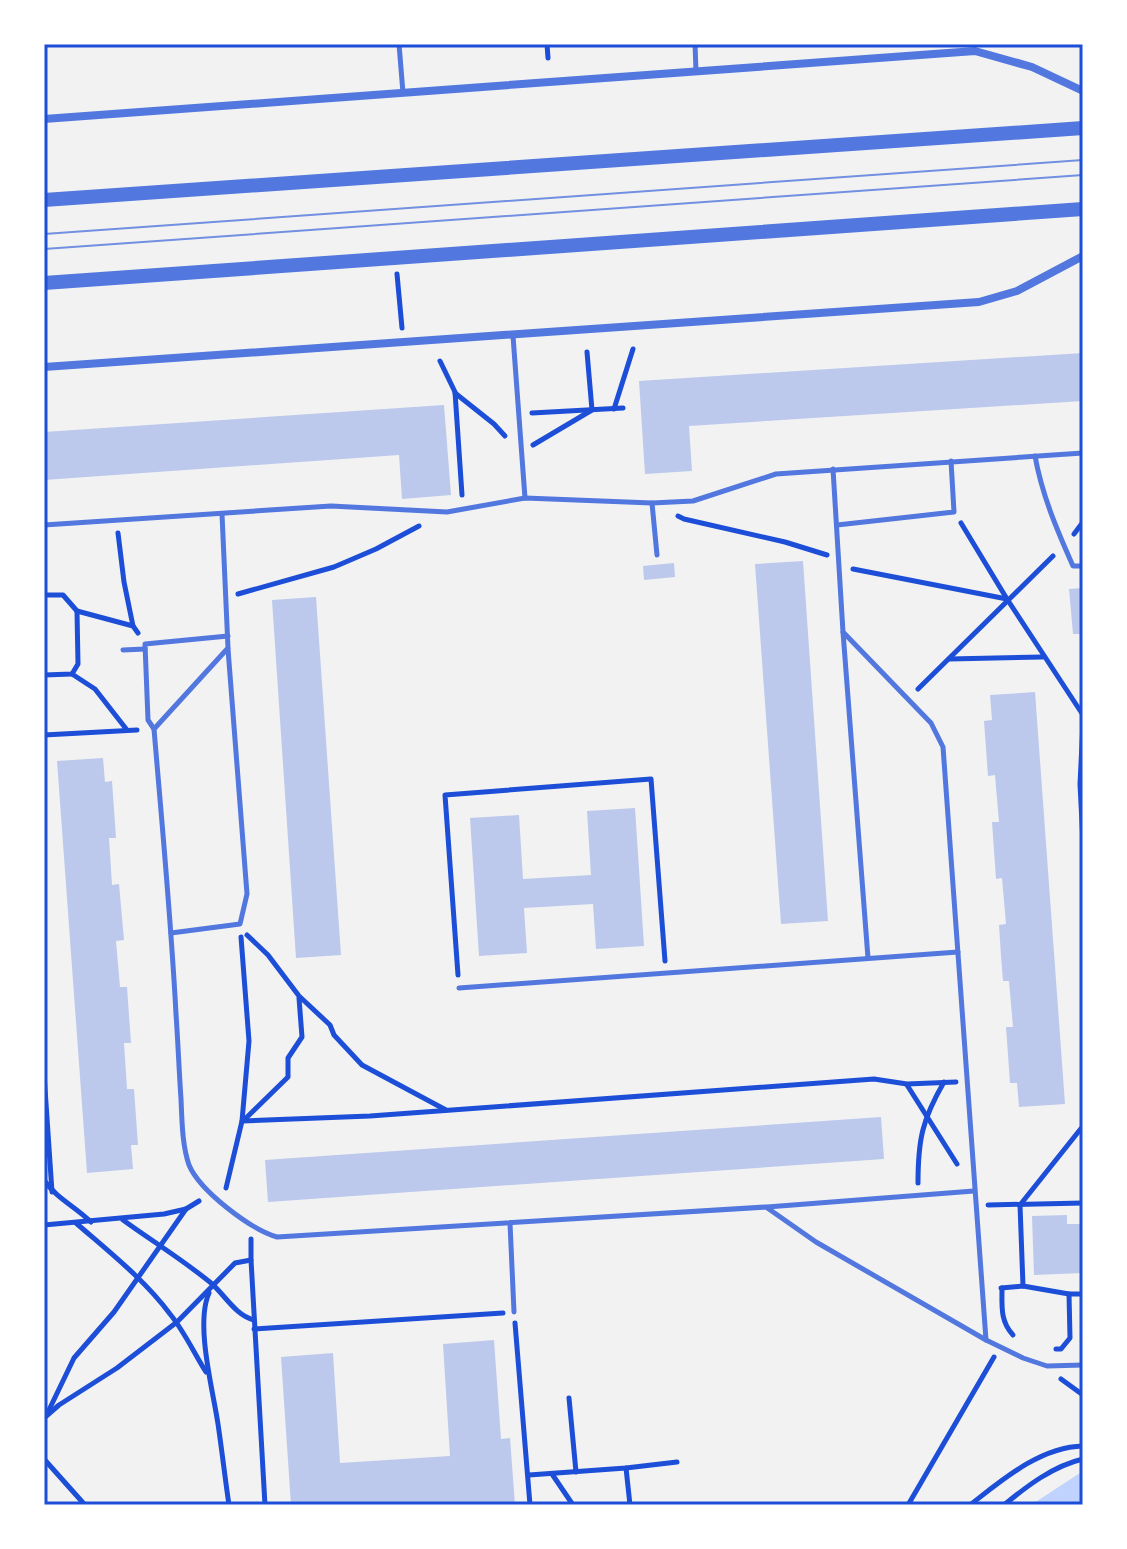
<svg xmlns="http://www.w3.org/2000/svg" width="1127" height="1549" font-family="Commissioner,sans-serif">
	<rect width="100%" height="100%" fill="#f2f2f2"/>
	<polygon fill="#bfd3fe" points="1083,1471 1083,1505 1031,1505"/>
	<g fill="#bdc9ec">
		<polygon points="1083,353 1083,401 689,426 692,471 645,474 639,381"/>
		<polygon points="444,405 451,495 402,499 399,455 44,480 44,432"/>
		<polygon points="803,561 828,921 781,924 755,564"/>
		<polygon points="674,563 675,577 644,580 643,566"/>
		<polygon points="1083,588 1083,634 1073,634 1069,589"/>
		<polygon points="316,597 341,955 296,958 272,600"/>
		<polygon points="1035,692 1065,1104 1019,1107 1017,1083 1010,1083 1006,1027 1013,1027 1009,981 1003,981 1001,956 999,925 1006,924 1002,878 996,879 992,822 999,822 995,775 988,776 984,721 992,720 990,695"/>
		<polygon points="103,758 105,782 112,781 116,838 109,838 112,885 119,884 124,940 116,941 120,987 127,987 131,1043 124,1043 127,1089 134,1089 138,1145 131,1145 133,1169 87,1173 57,761"/>
		<polygon points="635,808 644,946 596,949 593,904 524,908 527,953 479,956 470,818 519,815 523,879 591,875 587,811"/>
		<polygon points="881,1117 884,1159 268,1202 265,1160"/>
		<polygon points="1067,1215 1067,1224 1083,1224 1083,1273 1034,1275 1032,1216"/>
		<polygon points="494,1340 501,1439 510,1438 515,1505 291,1505 281,1357 333,1353 340,1463 450,1456 443,1344"/>
	</g>
	<g fill="none" stroke-linecap="round" stroke-linejoin="round">
		<g stroke="#1d4ed8" stroke-width="5">
			<polyline points="547,44 548,58"/>
			<polyline points="397,274 402,328"/>
			<polyline points="440,361 455,392 462,495"/>
			<polyline points="455,393 494,424 505,436"/>
			<polyline points="614,409 633,349"/>
			<polyline points="532,413 623,408"/>
			<polyline points="533,445 592,410 587,352"/>
			<polyline points="678,516 684,519 785,542 827,555"/>
			<polyline points="961,523 1007,599"/>
			<polyline points="118,533 124,582 133,626"/>
			<polyline points="1074,534 1083,522"/>
			<polyline points="853,569 1007,599 1083,715"/>
			<polyline points="238,594 334,567 376,549 419,526"/>
			<polyline points="44,595 63,595 77,611 133,626 138,633"/>
			<polyline points="949,659 1043,657"/>
			<polyline points="72,674 95,689 127,730"/>
			<polyline points="44,675 72,674 78,664 77,611"/>
			<polyline points="918,689 1053,556"/>
			<polyline points="1083,723 1080,784 1083,842"/>
			<polyline points="44,735 137,730"/>
			<polyline points="247,935 268,955 299,996 330,1025 334,1035 362,1065 446,1110"/>
			<polyline points="458,975 445,795 651,779 665,961"/>
			<polyline points="44,1074 52,1192"/>
			<polyline points="907,1085 957,1164"/>
			<polyline points="242,1121 370,1116 874,1079 907,1084 956,1082"/>
			<polyline points="243,1121 288,1077 288,1058 302,1037 299,998"/>
			<path d="M44 1180C56 1198 76 1207 91 1222"/>
			<path d="M918 1183C918 1140 922 1120 944 1082"/>
			<polyline points="226,1188 242,1121 249,1041 241,937"/>
			<polyline points="988,1205 1083,1203"/>
			<path d="M123 1220C152 1241 183 1260 211 1283 225 1295 235 1315 254 1320"/>
			<path d="M76 1223C108 1251 144 1279 170 1314 184 1331 194 1353 206 1372"/>
			<polyline points="44,1225 164,1214 186,1209 199,1201"/>
			<polyline points="251,1239 251,1260 265,1505"/>
			<polyline points="1023,1286 1020,1205 1083,1126"/>
			<polyline points="1001,1288 1023,1286 1069,1294 1083,1294"/>
			<path d="M1002 1288C1002 1306 1000 1321 1013 1335"/>
			<path d="M209 1293C195 1324 213 1390 218 1424 222 1451 225 1478 229 1505"/>
			<polyline points="515,1323 530,1505"/>
			<polyline points="254,1329 503,1313"/>
			<polyline points="1056,1349 1061,1349 1070,1338 1069,1294"/>
			<polyline points="1061,1379 1083,1395"/>
			<polyline points="569,1398 576,1472"/>
			<polyline points="48,1412 74,1358 114,1312 186,1209"/>
			<polyline points="44,1418 59,1405 117,1368 177,1322 235,1263 251,1260"/>
			<polyline points="44,1459 85,1505"/>
			<polyline points="626,1468 630,1505"/>
			<polyline points="552,1474 573,1505"/>
			<polyline points="529,1475 626,1468 677,1462"/>
			<polyline points="908,1505 994,1357"/>
			<path d="M970 1505C1002 1480 1040 1447 1083 1446"/>
			<path d="M1004 1505C1027 1486 1053 1466 1083 1459"/>
		</g>
		<g stroke="#5277de" stroke-width="5">
			<polyline points="399,44 403,93"/>
			<polyline points="695,44 696,71"/>
			<polyline points="513,336 525,498"/>
			<path d="M1035 456C1042 495 1057 530 1073 566H1083"/>
			<polyline points="833,469 843,632 931,723 943,747 986,1340"/>
			<polyline points="652,503 657,555"/>
			<path d="M222 514 228 648 154 729C162 824 171 919 176 1014 178 1042 179 1070 181 1099 182 1120 182 1145 189 1165 200 1191 250 1229 277 1237L766 1207 816 1242 986 1340 1023 1358 1047 1366 1083 1365"/>
			<polyline points="44,525 331,506 447,512 525,498 652,503 693,501 776,474 1083,453"/>
			<polyline points="837,525 954,512 951,461"/>
			<polyline points="843,632 868,958"/>
			<polyline points="123,650 145,649"/>
			<polyline points="154,729 148,720 145,644 228,636"/>
			<polyline points="171,933 240,924 247,894 228,649"/>
			<polyline points="459,988 958,952"/>
			<polyline points="767,1207 974,1191"/>
			<polyline points="510,1223 514,1312"/>
		</g>
		<g stroke="#5277de" stroke-width="8">
			<polyline points="44,119 975,51 1032,67 1083,91"/>
			<polyline points="44,367 979,302 1017,291 1083,256"/>
		</g>
		<g stroke="#5277de" stroke-width="14">
			<polyline points="44,200 1083,128"/>
			<polyline points="44,283 1083,209"/>
		</g>
		<g stroke="#7290e2" stroke-width="2">
			<polyline points="44,234 1083,160"/>
			<polyline points="44,249 1083,175"/>
		</g>
	</g>
	<rect width="1127" height="1549" fill="none" stroke="#ffffff" stroke-width="92"/>
	<rect x="46" y="46" width="1035" height="1457" fill="none" stroke="#1d4ed8" stroke-width="3"/>
</svg>
